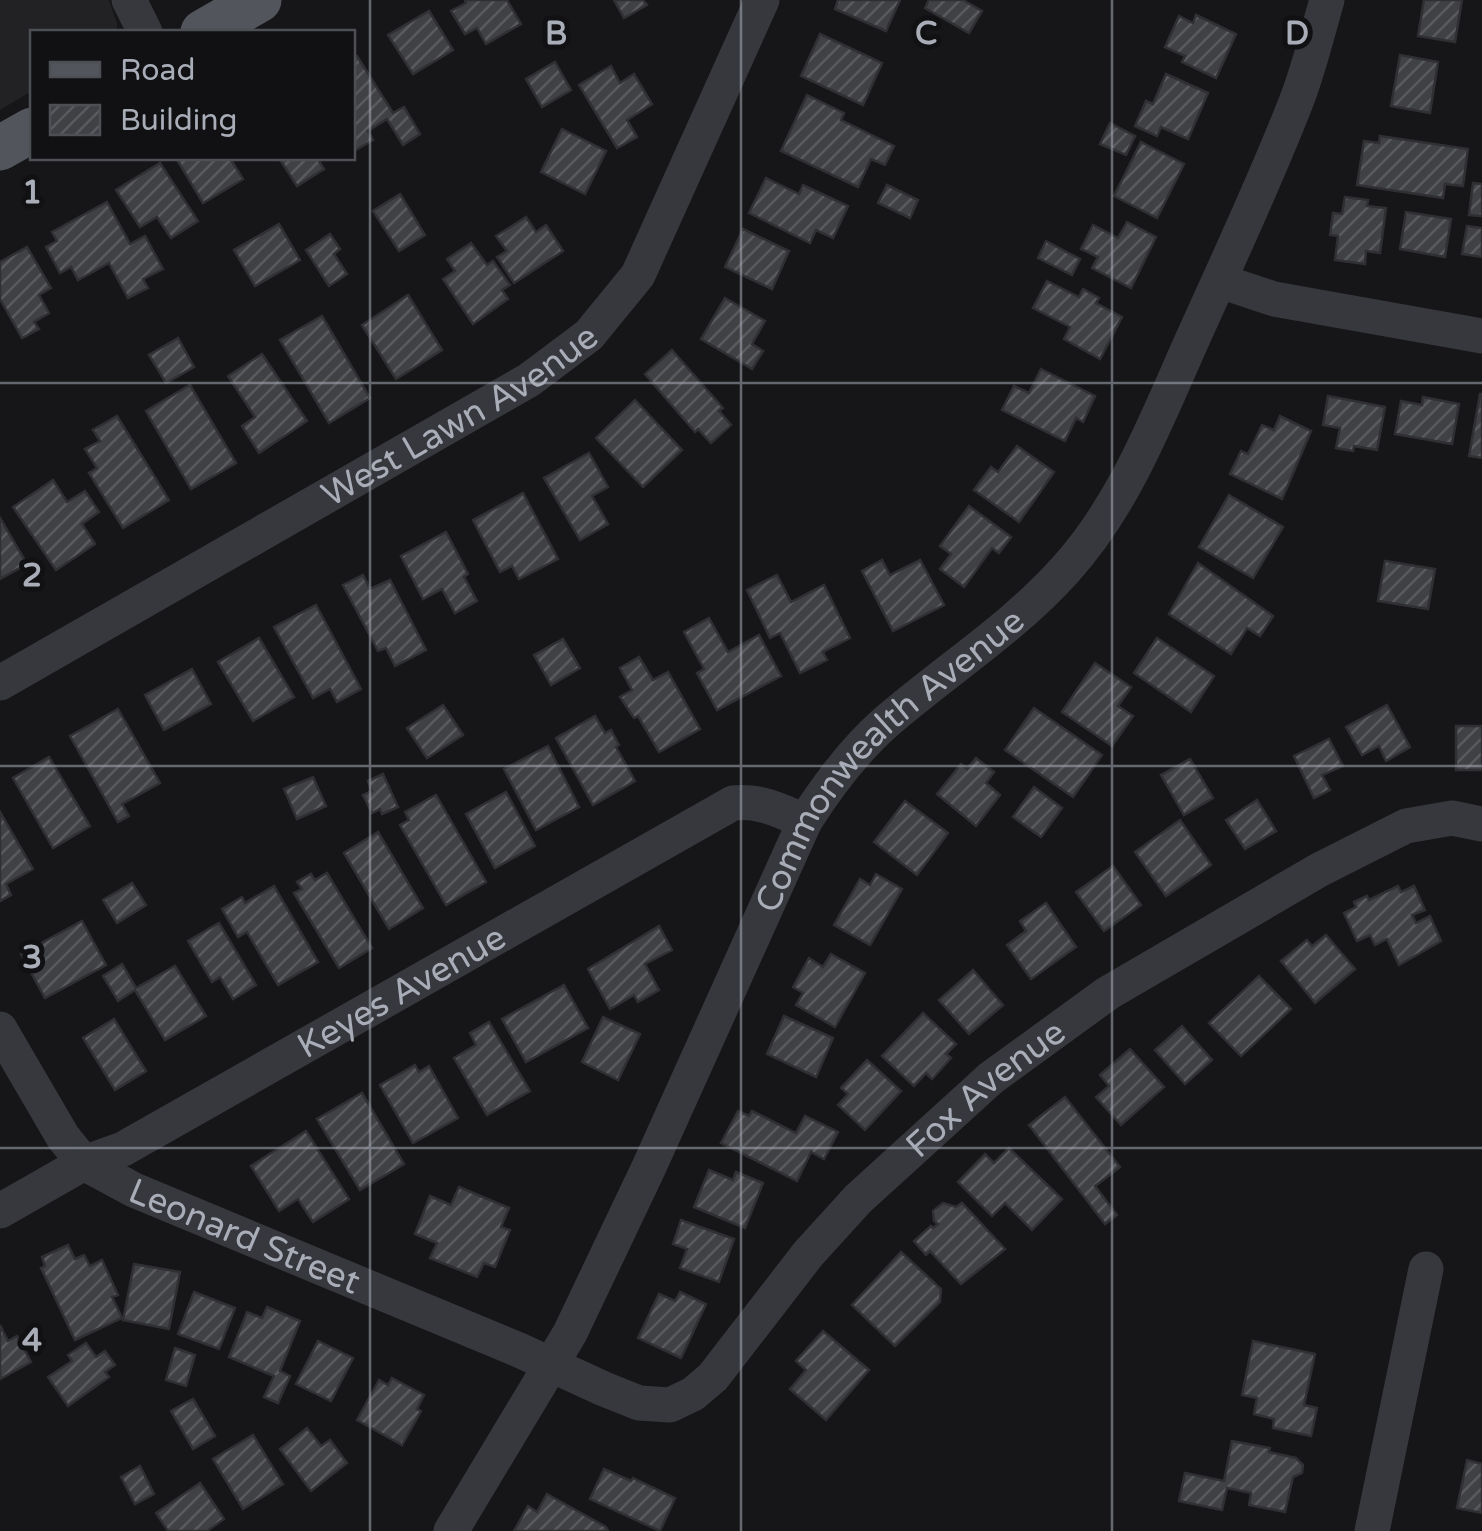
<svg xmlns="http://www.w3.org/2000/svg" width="1482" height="1531" font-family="'Varela Round',sans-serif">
	<defs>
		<pattern id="building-hatch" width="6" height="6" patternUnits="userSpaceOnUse" patternTransform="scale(2.5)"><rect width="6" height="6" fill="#404145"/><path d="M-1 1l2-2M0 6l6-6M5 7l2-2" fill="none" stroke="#595a5e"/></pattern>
	</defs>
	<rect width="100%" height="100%" fill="#161618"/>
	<polygon fill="#222225" points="0,0 109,0 117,23 117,32 32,32 32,91 0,110"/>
	<g fill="url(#building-hatch)" stroke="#303034" stroke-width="2.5">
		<polygon points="465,0 507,0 521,24 486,44 477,28 465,34 451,11 466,3"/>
		<polygon points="614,0 643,0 647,5 624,18"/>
		<polygon points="838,0 900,0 886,31 835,9"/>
		<polygon points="929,0 963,0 982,11 969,33 925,8"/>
		<polygon points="1424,0 1462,0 1455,42 1418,36"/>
		<polygon points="429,11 453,50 413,74 388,35"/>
		<polygon points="1196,15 1236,34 1216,78 1182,62 1185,56 1165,47 1179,16 1193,23"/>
		<polygon points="820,34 882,63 863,105 801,76"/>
		<polygon points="1400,55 1438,62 1430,113 1391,106"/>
		<polygon points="357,56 393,113 404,107 420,134 403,145 387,119 368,131 373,140 352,152 352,59"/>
		<polygon points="555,62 571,90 542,107 526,79"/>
		<polygon points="611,66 620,83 634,74 652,104 627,120 637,137 617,148 579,85"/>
		<polygon points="1166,74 1208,93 1188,139 1161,127 1157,136 1135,126 1146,101 1153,104"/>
		<polygon points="807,95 844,113 841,120 894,146 885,165 871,159 858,187 781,151"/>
		<polygon points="1110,123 1135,136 1126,155 1100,144"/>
		<polygon points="562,129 606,151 585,194 541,172"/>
		<polygon points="1380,136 1468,149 1463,186 1445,184 1443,198 1357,185 1364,141 1379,143"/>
		<polygon points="1141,142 1184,164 1157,218 1114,196"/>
		<polygon points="176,158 230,158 243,179 203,203"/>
		<polygon points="279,158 317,158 324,169 297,186"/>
		<polygon points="160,163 198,221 171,238 157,217 140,227 116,190"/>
		<polygon points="766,178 799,194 803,185 848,206 833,238 816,230 810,243 749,213"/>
		<polygon points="1473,183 1482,184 1482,216 1469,215"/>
		<polygon points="887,185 918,200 910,218 878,203"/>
		<polygon points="400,194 425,235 399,251 373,211"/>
		<polygon points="1345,197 1368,200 1367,206 1386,208 1380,253 1366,251 1365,264 1335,260 1338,236 1330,235 1333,213 1342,214"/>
		<polygon points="107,202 130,244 145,236 163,269 143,279 148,288 128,298 109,263 78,280 71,267 60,273 46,247 57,241 52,232"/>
		<polygon points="1406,212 1451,219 1445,257 1400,249"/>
		<polygon points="526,217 536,232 546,225 563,251 514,283 497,257 507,251 496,236"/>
		<polygon points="1127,222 1156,237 1131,288 1092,268 1098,257 1081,249 1093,225 1118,238"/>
		<polygon points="279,224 300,260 255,286 234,250"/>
		<polygon points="1467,226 1482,228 1482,257 1462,254"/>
		<polygon points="743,229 789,251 772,289 725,267"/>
		<polygon points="330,234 340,249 334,254 347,274 329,286 306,250"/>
		<polygon points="1046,241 1080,259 1072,275 1038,258"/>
		<polygon points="471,243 487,265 493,261 510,285 502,290 508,299 473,324 443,279 455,271 447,259"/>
		<polygon points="27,247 51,288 39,295 49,313 34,322 39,329 22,338 0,299 0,262"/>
		<polygon points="1047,281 1079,297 1083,289 1099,298 1096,303 1122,317 1100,359 1064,339 1070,327 1033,308"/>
		<polygon points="408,295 442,350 396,379 362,325"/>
		<polygon points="725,298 765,321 752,344 763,351 752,369 701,339"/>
		<polygon points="322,316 370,398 329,423 280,340"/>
		<polygon points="178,338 194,367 166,383 149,355"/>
		<polygon points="672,350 723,408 719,411 731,425 711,443 698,429 695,432 645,374"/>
		<polygon points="262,354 307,421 259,453 242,426 255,417 228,376"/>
		<polygon points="1041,369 1095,396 1083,422 1076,418 1065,441 1002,410 1014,386 1029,393"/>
		<polygon points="190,385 236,463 191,489 146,411"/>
		<polygon points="1480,394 1482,394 1482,458 1469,456"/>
		<polygon points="1328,396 1385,407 1377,450 1354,446 1353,451 1336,448 1340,428 1323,425"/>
		<polygon points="1423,397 1459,404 1452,444 1395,434 1401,401 1422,405"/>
		<polygon points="635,400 682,450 643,487 596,438"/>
		<polygon points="117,416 169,500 123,528 89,473 97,468 85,449 100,441 93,430"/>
		<polygon points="1280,416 1311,431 1282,499 1230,474 1241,451 1248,454 1262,425 1274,430"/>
		<polygon points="1017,446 1054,472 1019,522 974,490 991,467 998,472"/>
		<polygon points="589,453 608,487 592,496 608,524 580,540 544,478"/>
		<polygon points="53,480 67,502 85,491 99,512 82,524 95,544 56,570 13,507"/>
		<polygon points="523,493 558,559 519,579 512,566 500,572 473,520"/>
		<polygon points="1229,495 1283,527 1253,578 1199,547"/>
		<polygon points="969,506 1011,537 999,553 992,548 964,587 940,569 951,554 940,546"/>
		<polygon points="0,518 27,564 0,579"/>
		<polygon points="446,532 468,574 464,577 477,601 455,613 442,589 423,599 401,556"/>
		<polygon points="882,560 890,575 920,560 944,605 893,631 862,571"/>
		<polygon points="1385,561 1435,569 1428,609 1378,601"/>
		<polygon points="1198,563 1273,616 1260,636 1247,628 1231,654 1169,614"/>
		<polygon points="363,575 370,589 390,580 426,650 395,666 386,648 378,651 343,585"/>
		<polygon points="777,575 791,602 824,585 850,638 823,652 827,660 800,673 780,633 770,638 747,590"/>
		<polygon points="316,605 361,689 337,702 330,689 313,698 274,627"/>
		<polygon points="709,618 728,652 759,635 781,676 717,710 697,673 704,669 684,632"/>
		<polygon points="259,638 294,697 253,721 218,662"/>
		<polygon points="1157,638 1214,676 1191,712 1134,673"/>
		<polygon points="563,639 580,668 551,685 534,655"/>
		<polygon points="639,657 653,680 668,672 700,729 659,752 638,716 634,718 620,697 632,690 620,668"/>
		<polygon points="1095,663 1131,687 1118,706 1133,716 1112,746 1062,712"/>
		<polygon points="192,669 211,704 164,730 145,695"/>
		<polygon points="443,705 463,735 427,758 407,728"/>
		<polygon points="1387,705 1410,747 1386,761 1379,746 1362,755 1346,727"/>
		<polygon points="1034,708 1102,755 1073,797 1005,750"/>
		<polygon points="118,709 160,783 122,804 129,816 118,822 70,736"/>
		<polygon points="595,716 605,733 611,730 619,745 616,747 635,781 593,805 556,738"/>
		<rect x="1456" y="726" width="26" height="44"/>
		<polygon points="1329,739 1343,766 1322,775 1330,790 1314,798 1294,756"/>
		<polygon points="548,746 579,807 536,830 504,769"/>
		<polygon points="49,757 90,826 53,848 13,778"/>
		<polygon points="976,758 994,772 986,783 1000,795 976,826 937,794 961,764 967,769"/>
		<polygon points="1190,759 1213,798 1184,815 1161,775"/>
		<polygon points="383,774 398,807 382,814 380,809 372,813 363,795 372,791 368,781"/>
		<polygon points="313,777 326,806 297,819 284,789"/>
		<polygon points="1034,787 1062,808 1041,837 1013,817"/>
		<polygon points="506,792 535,846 495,868 466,814"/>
		<polygon points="436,795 486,882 446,905 400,825 409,820 405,812"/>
		<polygon points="1257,800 1276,831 1245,849 1226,820"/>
		<polygon points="905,801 948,833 917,875 874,842"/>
		<polygon points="0,812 33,869 6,884 11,895 0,901"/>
		<polygon points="1180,820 1211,865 1166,896 1135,852"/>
		<polygon points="378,832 423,908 389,929 344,853"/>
		<polygon points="1113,866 1141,905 1104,931 1076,892"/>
		<polygon points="327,873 372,948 339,968 294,893 302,889 297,882 311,874 315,880"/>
		<polygon points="876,874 902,889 870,945 834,925 860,879 870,885"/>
		<polygon points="132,883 146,905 117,923 103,900"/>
		<polygon points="274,886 318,962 278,985 247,932 238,937 222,909 242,897 245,903"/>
		<polygon points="1398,886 1401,892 1414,886 1425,910 1412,915 1416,923 1430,916 1441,941 1399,965 1387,939 1375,945 1370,935 1357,941 1344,913 1356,907 1354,902 1367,896 1369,900"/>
		<polygon points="1046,903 1076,947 1031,979 1007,945 1026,931 1020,921"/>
		<polygon points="82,921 106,965 45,998 21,954"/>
		<polygon points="219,923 256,985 233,999 220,977 212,982 188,941"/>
		<polygon points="659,926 672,950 645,964 659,990 638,1002 634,995 610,1009 588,969"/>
		<polygon points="1326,935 1355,969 1315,1003 1281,961 1307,940 1312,946"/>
		<polygon points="831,954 865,973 835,1027 796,1005 803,993 793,987 809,958 823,967"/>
		<polygon points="122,964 136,988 175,966 206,1016 165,1040 135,990 118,1001 103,976"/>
		<polygon points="973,970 1003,1005 969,1034 939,1000"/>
		<polygon points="1259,976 1291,1009 1241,1056 1209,1023"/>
		<polygon points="564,985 588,1028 526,1062 502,1019"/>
		<polygon points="923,1013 956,1044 946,1054 951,1058 932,1079 926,1073 914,1086 882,1056"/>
		<polygon points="784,1016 833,1038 816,1077 767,1054"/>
		<polygon points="603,1017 640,1034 618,1080 582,1062"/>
		<polygon points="114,1019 146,1071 115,1090 83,1038"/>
		<polygon points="489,1022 530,1091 487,1115 454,1058 476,1045 470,1033"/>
		<polygon points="1182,1026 1212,1060 1185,1084 1155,1050"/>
		<polygon points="1130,1049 1164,1087 1121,1125 1096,1097 1109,1086 1100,1075"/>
		<polygon points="867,1060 901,1091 865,1130 838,1105 848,1094 841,1088"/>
		<polygon points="415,1065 419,1072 429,1066 458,1118 413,1143 380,1085"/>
		<polygon points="362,1093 404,1164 360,1190 317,1119"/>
		<polygon points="1065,1097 1120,1167 1095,1186 1117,1215 1105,1224 1029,1125"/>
		<polygon points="738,1111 749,1116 752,1111 796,1133 805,1116 838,1132 824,1159 811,1152 797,1181 721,1143"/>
		<polygon points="306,1131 349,1199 313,1222 298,1199 279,1211 251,1166"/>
		<polygon points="1009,1148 1062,1199 1032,1230 1005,1203 992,1216 958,1182 985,1154 994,1163"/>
		<polygon points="709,1170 733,1180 736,1172 763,1183 745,1228 694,1207"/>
		<polygon points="459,1187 509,1208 501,1227 510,1230 495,1267 484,1263 477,1277 430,1258 437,1243 415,1234 430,1196 451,1205"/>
		<polygon points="943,1203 956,1207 962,1203 1005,1249 961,1284 930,1251 926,1255 914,1241 931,1226 933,1228 938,1224 934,1221 933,1211"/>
		<polygon points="681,1220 734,1239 719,1282 680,1268 687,1249 673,1244"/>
		<polygon points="68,1245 75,1259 84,1255 90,1266 102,1260 118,1295 112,1297 122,1318 75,1340 41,1268 45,1266 42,1257"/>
		<polygon points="901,1252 941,1289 940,1302 895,1346 852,1305"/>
		<polygon points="134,1264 180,1272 169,1329 123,1320"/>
		<polygon points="194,1292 235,1308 219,1349 178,1334"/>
		<polygon points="680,1292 706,1304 681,1358 638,1338 659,1294 675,1301"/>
		<polygon points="267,1307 300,1321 280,1371 290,1376 278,1403 264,1397 274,1376 229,1357 247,1312 262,1318"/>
		<polygon points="0,1325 8,1341 17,1336 31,1362 0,1379"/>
		<polygon points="823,1331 869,1370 826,1420 790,1389 806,1370 796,1361"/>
		<polygon points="318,1341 353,1358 331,1401 296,1384"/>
		<polygon points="1253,1341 1315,1354 1304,1405 1317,1408 1311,1436 1273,1428 1274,1419 1254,1414 1257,1398 1242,1395"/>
		<polygon points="86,1343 96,1357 105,1351 115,1365 105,1372 109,1377 68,1406 48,1377 72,1361 68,1355"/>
		<polygon points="175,1348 195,1355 186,1386 166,1380"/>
		<polygon points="392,1378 424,1395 417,1409 421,1411 402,1445 357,1420 379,1380 388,1385"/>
		<polygon points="193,1399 215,1436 193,1449 171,1411"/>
		<polygon points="307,1428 321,1446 330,1440 347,1463 311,1491 280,1449"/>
		<polygon points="253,1435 283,1484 243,1509 213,1459"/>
		<polygon points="1232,1441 1270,1448 1269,1452 1296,1458 1303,1465 1302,1473 1293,1477 1285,1512 1249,1505 1251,1493 1227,1488 1222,1510 1179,1501 1185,1473 1224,1481"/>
		<polygon points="1467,1460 1482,1464 1482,1513 1457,1508"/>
		<polygon points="140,1466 154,1494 135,1504 121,1477"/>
		<polygon points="604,1469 631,1481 633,1478 675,1498 660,1531 590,1499"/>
		<polygon points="200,1483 224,1519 207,1531 168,1531 156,1513"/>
		<polygon points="547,1494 606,1527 608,1531 514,1531 528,1506 537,1512"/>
	</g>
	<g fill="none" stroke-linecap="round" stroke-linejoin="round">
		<g stroke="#37383d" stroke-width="35">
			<polyline points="129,0 145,32"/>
			<polyline points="1220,281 1274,299 1482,336"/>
			<path id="s1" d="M0 683 529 380 589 335 638 275 762 0"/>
			<path id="s2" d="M0 1029 63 1137 84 1163 134 1190 519 1350 604 1389 639 1403 670 1405 693 1394 713 1377 808 1254 858 1199 991 1078 1108 993 1319 870 1406 826 1452 818 1482 824"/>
			<path id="s3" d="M0 1211 84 1163 123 1149 733 803C761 800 780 811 805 821"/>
			<path id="s4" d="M451 1531 570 1333 649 1167 805 821C828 785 853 751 886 722 946 670 1012 629 1065 570 1125 504 1157 418 1193 338 1228 260 1265 182 1296 102 1309 69 1317 34 1327 0"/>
			<polyline points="1372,1531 1426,1269"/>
		</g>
		<g stroke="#53555c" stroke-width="45">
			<polyline points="203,32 259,0"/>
			<polyline points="0,148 32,130"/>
		</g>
	</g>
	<path fill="none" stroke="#a8adb8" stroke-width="2.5" stroke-opacity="0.55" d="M370 0V1531M741 0V1531M1112 0V1531M0 383H1482M0 766H1482M0 1148H1482"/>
	<g text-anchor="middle" stroke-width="10" stroke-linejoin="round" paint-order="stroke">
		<g font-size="35" fill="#a8adb8" stroke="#111113">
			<text dy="12" stroke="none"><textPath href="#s1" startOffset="532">West Lawn Avenue</textPath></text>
			<text dy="12" stroke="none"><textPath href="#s4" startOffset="895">Commonwealth Avenue</textPath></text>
			<text dy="12" stroke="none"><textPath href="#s3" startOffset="458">Keyes Avenue</textPath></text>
			<text dy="12" stroke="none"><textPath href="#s2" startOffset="1245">Fox Avenue</textPath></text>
			<text dy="12" stroke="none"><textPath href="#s2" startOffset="335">Leonard Street</textPath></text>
		</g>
	</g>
	<g font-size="32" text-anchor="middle" font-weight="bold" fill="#a8adb8" stroke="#111113" stroke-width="10" stroke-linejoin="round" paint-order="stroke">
		<text x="556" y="44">B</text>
		<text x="926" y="44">C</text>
		<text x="1297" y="44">D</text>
		<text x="32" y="203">1</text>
		<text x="32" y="586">2</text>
		<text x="32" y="968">3</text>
		<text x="32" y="1351">4</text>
	</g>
	<rect x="30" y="30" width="325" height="130" fill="#111113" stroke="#4d4f55" stroke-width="2.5"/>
	<rect x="50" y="62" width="50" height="15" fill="#53555c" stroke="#4d4f55" stroke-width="2.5"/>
	<text x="120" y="80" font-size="30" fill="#a8adb8">Road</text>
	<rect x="50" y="105" width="50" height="30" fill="url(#building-hatch)" stroke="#4d4f55" stroke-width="2.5"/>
	<text x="120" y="130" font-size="30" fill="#a8adb8">Building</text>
</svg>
